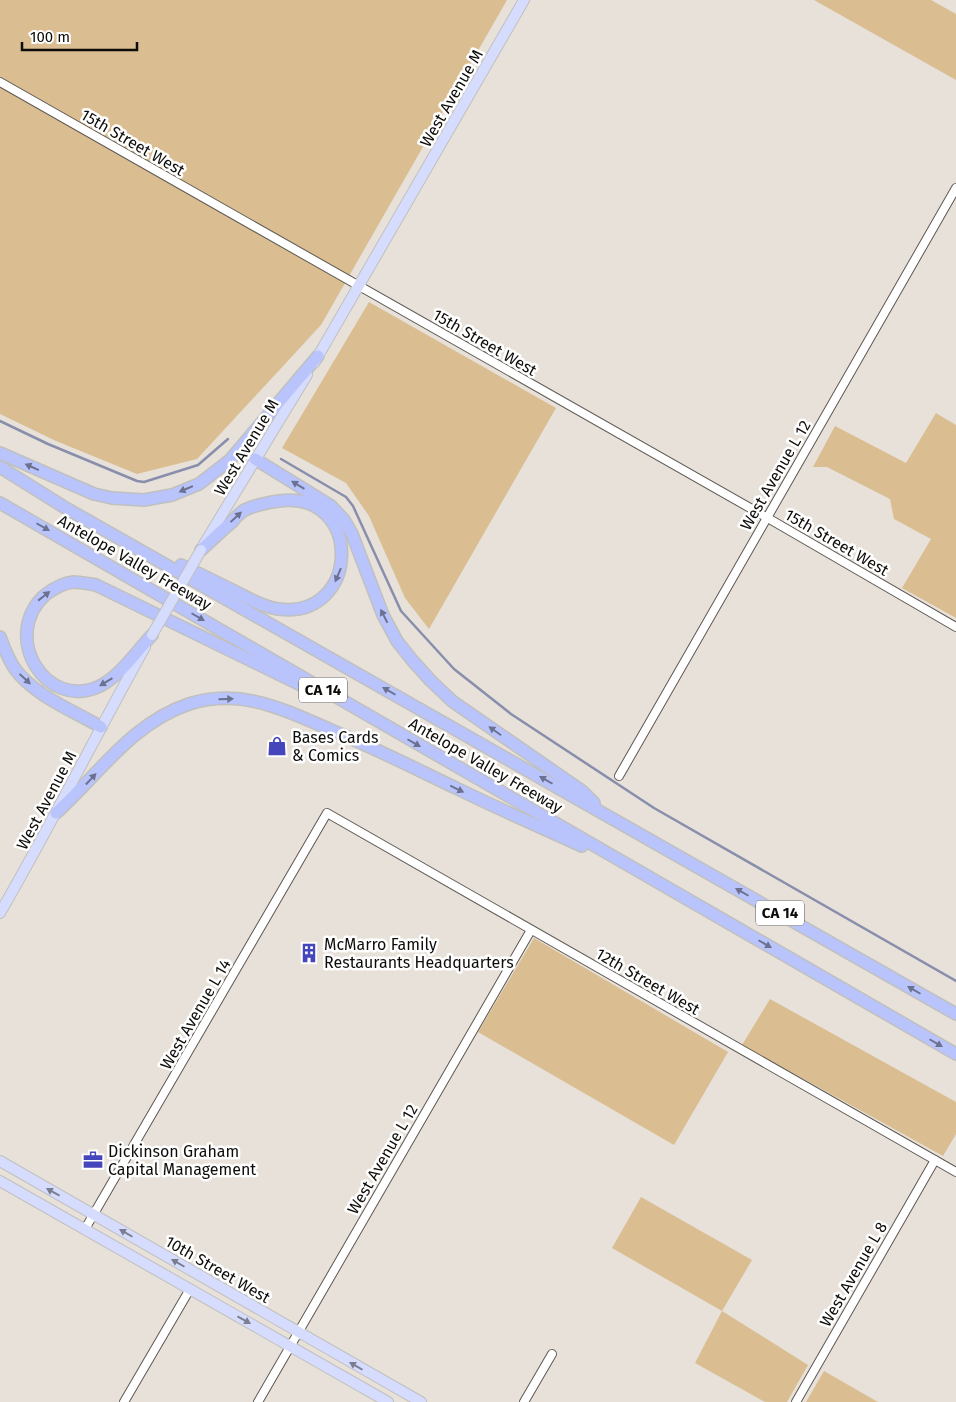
<svg xmlns="http://www.w3.org/2000/svg" width="956" height="1402" font-family="'Fira Sans',sans-serif">
	<rect width="100%" height="100%" fill="#e7e1d9"/>
	<g fill="#dabe92">
		<polygon points="0,0 507,0 321,325 197,459 137,474 56,441 0,414"/>
		<polygon points="814,0 931,0 956,14 956,80"/>
		<polygon points="369,302 556,408 429,629 405,598 369,516 346,483 282,448"/>
		<polygon points="936,413 956,425 956,618 902,588 931,539 894,519 890,499 827,467 813,467 835,426 906,463"/>
		<polygon points="534,938 728,1052 674,1145 478,1032"/>
		<polygon points="770,999 956,1102 956,1134 943,1156 742,1045"/>
		<polygon points="641,1197 752,1260 722,1311 808,1365 787,1402 765,1402 695,1363 722,1311 612,1248"/>
		<polygon points="824,1371 878,1402 806,1402"/>
	</g>
	<g fill="none" stroke-linecap="round" stroke-linejoin="round">
		<g stroke="#888eac" stroke-width="2.5">
			<polyline points="0,421 48,444 137,481 144,482 198,465 228,439"/>
			<polyline points="281,459 346,497 353,506 401,611 454,669 511,714 654,808 956,981"/>
		</g>
		<defs>
			<g id="minor">
				<polyline points="0,82 766,517 956,627"/>
				<polyline points="619,776 956,188"/>
				<polyline points="85,1229 327,813 956,1172"/>
				<polyline points="124,1402 190,1289"/>
				<polyline points="258,1402 531,930"/>
				<polyline points="524,1402 552,1354"/>
				<polyline points="796,1402 935,1160"/>
			</g>
			<g id="major">
				<polyline points="314,363 524,0"/>
				<polyline points="204,544 307,375"/>
				<path d="M0 913C51 825 96 735 145 647"/>
				<polyline points="0,1161 421,1402"/>
				<polyline points="0,1181 388,1402"/>
			</g>
			<g id="highway">
				<polyline points="0,453 94,494 112,498 144,500 172,495 199,484 230,460 318,356"/>
				<polyline points="255,459 331,506 344,520 352,534 383,615 397,641 412,660 430,680 452,701 582,791 594,803"/>
				<polyline points="0,467 64,507 956,1014"/>
				<polyline points="0,503 956,1054"/>
				<path d="M181 565C200 574 218 583 236 592 250 599 263 607 278 609 361 620 364 490 279 501 270 502 251 506 243 511 239 514 235 518 232 522 221 531 211 541 201 550"/>
				<path d="M152 635C136 652 121 675 100 686 46 712 0 636 45 595 53 589 63 583 73 582 80 582 89 584 96 585L301 685"/>
				<path d="M0 637C4 648 8 659 15 669 35 696 72 710 101 727"/>
				<path d="M56 813C99 774 132 723 189 704 211 697 235 697 257 702 284 708 312 722 338 733 379 750 418 770 458 789 499 809 540 827 582 846"/>
			</g>
		</defs>
		<use href="#minor" stroke="#5d5852" stroke-width="10"/>
		<use href="#major" stroke="#c0c0bf" stroke-width="12"/>
		<use href="#highway" stroke="#c0c0bf" stroke-width="14"/>
		<use href="#minor" stroke="#fff" stroke-width="8"/>
		<use href="#major" stroke="#d5dcfd" stroke-width="10"/>
		<use href="#highway" stroke="#b9c4fc" stroke-width="11"/>
		<defs>
			<polyline id="major-bridge" points="152,635 201,550"/>
		</defs>
		<use href="#major-bridge" stroke="#c0c0bf" stroke-width="12" stroke-linecap="butt"/>
		<use href="#major-bridge" stroke="#d5dcfd" stroke-width="10"/>
	</g>
	<defs><path id="oneway-solid" d="M-6-.8H1V-3.2L6.5 0L1 3.2V.8H-6Z" transform="scale(1.25)"/></defs>
	<g fill="#6c718f">
		<use href="#oneway-solid" transform="translate(32 467) rotate(-156)"/>
		<use href="#oneway-solid" transform="translate(298 485) rotate(-149)"/>
		<use href="#oneway-solid" transform="translate(186 489) rotate(157)"/>
		<use href="#oneway-solid" transform="translate(236 517) rotate(-43)"/>
		<use href="#oneway-solid" transform="translate(43 527) rotate(30)"/>
		<use href="#oneway-solid" transform="translate(338 575) rotate(113)"/>
		<use href="#oneway-solid" transform="translate(44 596) rotate(-38)"/>
		<use href="#oneway-solid" transform="translate(384 616) rotate(-117)"/>
		<use href="#oneway-solid" transform="translate(198 617) rotate(30)"/>
		<use href="#oneway-solid" transform="translate(25 679) rotate(43)"/>
		<use href="#oneway-solid" transform="translate(106 682) rotate(149)"/>
		<use href="#oneway-solid" transform="translate(389 691) rotate(-150)"/>
		<use href="#oneway-solid" transform="translate(226 699) rotate(-1)"/>
		<use href="#oneway-solid" transform="translate(495 731) rotate(-145)"/>
		<use href="#oneway-solid" transform="translate(414 743) rotate(30)"/>
		<use href="#oneway-solid" transform="translate(91 779) rotate(-47)"/>
		<use href="#oneway-solid" transform="translate(546 780) rotate(-150)"/>
		<use href="#oneway-solid" transform="translate(457 789) rotate(26)"/>
		<use href="#oneway-solid" transform="translate(742 892) rotate(-150)"/>
		<use href="#oneway-solid" transform="translate(765 944) rotate(30)"/>
		<use href="#oneway-solid" transform="translate(914 990) rotate(-150)"/>
		<use href="#oneway-solid" transform="translate(936 1043) rotate(30)"/>
	</g>
	<g fill="#7b7e8f">
		<use href="#oneway-solid" transform="translate(53 1192) rotate(-151)"/>
		<use href="#oneway-solid" transform="translate(126 1233) rotate(-150)"/>
		<use href="#oneway-solid" transform="translate(178 1263) rotate(-150)"/>
		<use href="#oneway-solid" transform="translate(244 1320) rotate(29)"/>
		<use href="#oneway-solid" transform="translate(356 1366) rotate(-150)"/>
	</g>
	<defs>
		<symbol id="shop-bare" viewBox="-9 -9 18 18"><path d="M-5-2.5h2.3a2.7 3.5 0 0 1 5.4 0H5L5.5 6h-11ZM-1.5-2.5h3a1.5 2.3 0 0 0-3 0Z" fill="#4546bc" stroke="#fff" stroke-width="2.5" paint-order="stroke"/></symbol>
		<symbol id="building-bare" viewBox="-9 -9 18 18"><path d="M-4-6H4V6H1V3H-1V6H-4ZM-2.5-4.3h1.7v1.8h-1.7ZM.8-4.3h1.7v1.8H.8ZM-2.5-1h1.7V.8h-1.7ZM.8-1h1.7V.8H.8Z" fill="#4546bc" stroke="#fff" stroke-width="2.5" paint-order="stroke"/></symbol>
		<symbol id="office-bare" viewBox="-9 -9 18 18"><path d="M-6-3h4V-5.5h4V-3h4V5H-6ZM-1-4.5V-3h2v-1.5ZM-6 0V1H6V0Z" fill="#4546bc" stroke="#fff" stroke-width="2.5" paint-order="stroke"/></symbol>
	</defs>
	<g fill-rule="evenodd">
		<use href="#shop-bare" x="263" y="732" width="28" height="28"/>
		<use href="#building-bare" x="295" y="939" width="28" height="28"/>
		<use href="#office-bare" x="79" y="1146" width="28" height="28"/>
	</g>
	<g text-anchor="middle" stroke-width="5" stroke-linejoin="round" paint-order="stroke">
		<g fill="#fff" stroke="#565553" stroke-width="1">
			<rect x="299" y="677.5" width="48" height="25" rx="4"/>
			<rect x="756" y="900.5" width="48" height="25" rx="4"/>
		</g>
		<g font-size="15" font-weight="bold" fill="#0d0c09">
			<text x="323" y="695">CA 14</text>
			<text x="780" y="918">CA 14</text>
		</g>
		<g font-size="16" fill="#0d0c09" stroke="#fff">
			<text transform="translate(451 98) rotate(-60)" y="6">West Avenue M</text>
			<text transform="translate(133 142) rotate(30)" y="6">15th Street West</text>
			<text transform="translate(485 342) rotate(30)" y="6">15th Street West</text>
			<text transform="translate(246 447) rotate(-59)" y="6">West Avenue M</text>
			<text transform="translate(775 475) rotate(-60)" y="6">West Avenue L 12</text>
			<text transform="translate(837 542) rotate(30)" y="6">15th Street West</text>
			<text transform="translate(135 562) rotate(30)" y="6">Antelope Valley Freeway</text>
			<text transform="translate(486 765) rotate(30)" y="6">Antelope Valley Freeway</text>
			<text transform="translate(46 800) rotate(-62)" y="6">West Avenue M</text>
			<text transform="translate(648 981) rotate(30)" y="6">12th Street West</text>
			<text transform="translate(195 1014) rotate(-60)" y="6">West Avenue L 14</text>
			<text transform="translate(382 1159) rotate(-60)" y="6">West Avenue L 12</text>
			<text transform="translate(218 1269) rotate(30)" y="6">10th Street West</text>
			<text transform="translate(853 1274) rotate(-60)" y="6">West Avenue L 8</text>
		</g>
		<g font-size="16" fill="#0d0c09" stroke="#fff" text-anchor="start">
			<text x="292" y="743">Bases Cards<tspan x="292" dy="18">&amp; Comics</tspan></text>
			<text x="324" y="950">McMarro Family<tspan x="324" dy="18">Restaurants Headquarters</tspan></text>
			<text x="108" y="1157">Dickinson Graham<tspan x="108" dy="18">Capital Management</tspan></text>
		</g>
	</g>
	<path d="M22 42v8h115v-8" fill="none" stroke="#0d0c09" stroke-width="2.5"/>
	<text x="30" y="42" font-size="15" fill="#0d0c09" stroke="#ffffff" stroke-width="4" paint-order="stroke">100 m</text>
</svg>
